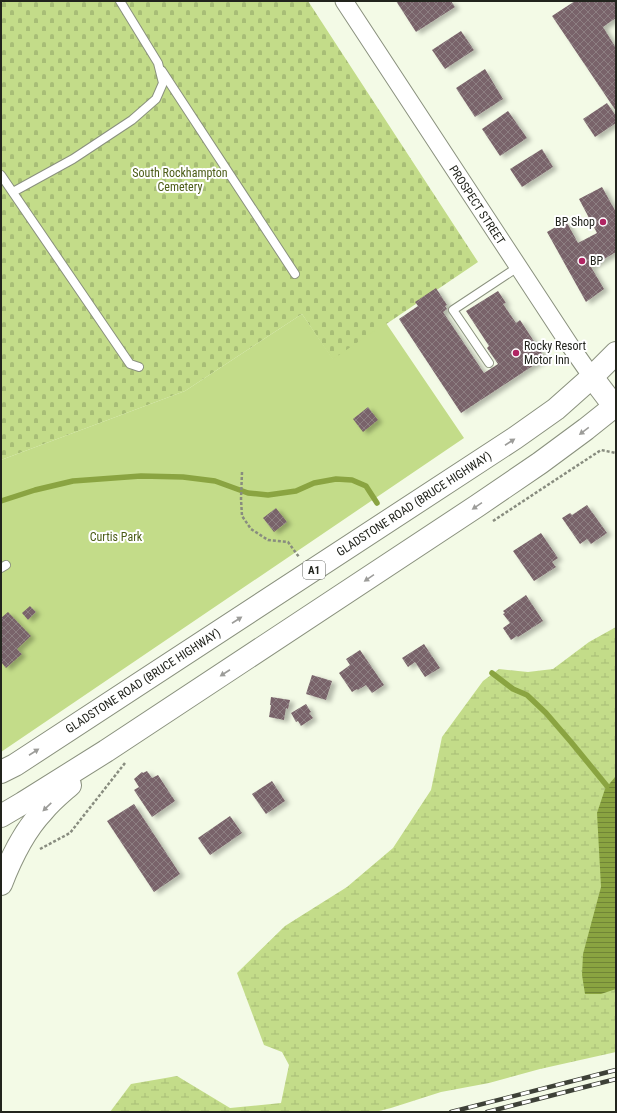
<svg xmlns="http://www.w3.org/2000/svg" width="617" height="1113" font-family="'Roboto Condensed',sans-serif">
	<defs>
		<pattern id="wetland-marsh" width="20" height="14" patternUnits="userSpaceOnUse"><rect width="20" height="14" fill="#c3dc89"/><path d="M1 5h8M5 5V1M11 12h8M15 12V8" fill="none" stroke="#a7bd76"/></pattern>
		<pattern id="cemetery-stones" width="16" height="16" patternUnits="userSpaceOnUse"><rect width="16" height="16" fill="#c3dc89"/><path d="M2 7V4a2 2 0 0 1 4 0v3zM10 15v-3a2 2 0 0 1 4 0v3z" fill="#a7bd76"/></pattern>
		<pattern id="water-rules" width="6" height="5" patternUnits="userSpaceOnUse"><rect width="6" height="5" fill="#8aa441"/><path d="M0 2.5h6" fill="none" stroke="#708536"/></pattern>
		<pattern id="building-cross-hatch" width="8" height="8" patternUnits="userSpaceOnUse"><rect width="8" height="8" fill="#79646a"/><path d="M0 0l8 8M0 8l8-8" fill="none" stroke="#8d7f82"/></pattern>
		<filter id="shadow"><feDropShadow dx="4.5" dy="2.5" stdDeviation="2" flood-color="#0004"/></filter>
	</defs>
	<rect width="100%" height="100%" fill="#f3fae6"/>
	<polygon fill="url(#wetland-marsh)" points="616,627 616,1052 540,1069 489,1083 441,1092 391,1108 375,1112 110,1112 131,1084 177,1076 230,1108 281,1103 289,1065 282,1052 264,1045 237,973 285,926 347,887 393,848 431,790 442,737 483,681 499,669 528,672 553,669 589,642"/>
	<polygon fill="url(#cemetery-stones)" points="1,1 308,1 478,262 333,360 302,314 185,391 1,460"/>
	<polygon fill="#c3dc89" points="302,314 333,359 386,323 464,438 1,752 1,460 185,391"/>
	<polygon fill="url(#water-rules)" points="616,776 616,989 601,994 585,994 582,975 583,954 601,887 597,813 605,789"/>
	<g fill="none" stroke-linecap="round" stroke-linejoin="round">
		<g stroke="#8aa441" stroke-width="5.5">
			<polyline points="1,501 35,490 73,481 141,476 183,477 215,481 248,493 268,495 296,491 314,483 336,479 352,480 366,486 377,503"/>
			<polyline points="492,673 513,689 527,695 546,713 571,742 607,786"/>
		</g>
	</g>
	<g fill="url(#building-cross-hatch)" filter="url(#shadow)">
		<polygon points="396,1 451,1 455,7 416,32"/>
		<polygon points="575,1 616,1 616,18 603,27 616,48 616,111 552,16"/>
		<polygon points="461,31 474,50 445,69 432,50"/>
		<polygon points="485,69 503,99 475,117 456,88"/>
		<polygon points="607,103 616,116 616,123 595,137 583,119"/>
		<polygon points="508,111 527,138 500,156 482,129"/>
		<polygon points="542,149 553,167 522,187 510,169"/>
		<polygon points="602,187 616,212 616,252 591,267 604,289 586,302 547,232 566,221 578,243 597,233 579,199"/>
		<polygon points="436,288 447,305 445,306 447,309 443,312 484,373 498,364 487,348 489,346 466,311 498,291 506,303 503,304 516,323 520,320 545,358 461,413 399,319 418,306 415,302"/>
		<polygon points="368,407 378,420 363,432 353,419"/>
		<polygon points="587,505 607,533 591,544 587,539 580,544 562,518 570,513 572,515"/>
		<polygon points="276,508 287,522 274,532 263,518"/>
		<polygon points="541,533 558,558 552,562 556,567 534,581 513,551"/>
		<polygon points="526,595 543,621 518,637 517,636 511,640 503,628 510,623 503,614 505,613 503,611"/>
		<polygon points="30,606 36,612 28,620 22,613"/>
		<polygon points="8,612 31,636 17,649 22,654 6,668 1,662 1,618"/>
		<polygon points="424,644 440,668 425,677 415,662 408,667 402,658"/>
		<polygon points="360,650 384,685 372,693 366,685 358,690 357,689 352,692 339,673 350,665 346,659"/>
		<polygon points="312,675 332,681 326,700 306,694"/>
		<polygon points="271,697 290,700 288,709 286,708 284,720 269,717 271,705 270,705"/>
		<polygon points="306,704 311,712 309,713 313,718 301,726 298,721 296,722 291,713"/>
		<polygon points="147,771 152,778 158,775 175,801 152,817 134,790 139,787 134,779 142,772 143,773"/>
		<polygon points="272,781 285,801 266,814 252,794"/>
		<polygon points="134,804 180,874 154,892 107,821"/>
		<polygon points="230,816 242,833 210,855 198,838"/>
	</g>
	<g fill="none" stroke-linecap="round" stroke-linejoin="round">
		<defs>
			<g id="service">
				<polyline points="162,71 295,274"/>
				<polyline points="1,175 130,364 139,367"/>
				<polyline points="13,192 73,159 132,120 156,99 163,83 158,63 120,1"/>
				<polyline points="489,363 453,310 518,267"/>
				<polyline points="1,568 6,565"/>
			</g>
			<polyline id="minor" points="344,1 571,347 592,377"/>
			<g id="trunk">
				<polyline points="592,377 614,406"/>
				<polyline points="1,772 15,765 515,438 556,409 592,377 616,353"/>
				<polyline points="1,816 23,803 106,751 477,506 540,463 586,429 616,405"/>
				<path d="M1 884C11 858 24 831 43 811 51 801 61 793 70 785"/>
			</g>
		</defs>
		<use href="#service" stroke="#8a917e" stroke-width="10"/>
		<use href="#minor" stroke="#8a917e" stroke-width="19"/>
		<use href="#trunk" stroke="#8a917e" stroke-width="24"/>
		<g stroke="#888c7f" stroke-width="2.5" stroke-dasharray="3 2" stroke-linecap="butt">
			<polyline points="242,472 241,499 242,516 251,529 268,540 288,542 299,557"/>
			<polyline points="493,521 601,450 616,453"/>
			<polyline points="40,849 70,833 125,763"/>
		</g>
		<use href="#service" stroke="#fff" stroke-width="8"/>
		<use href="#minor" stroke="#fff" stroke-width="17"/>
		<use href="#trunk" stroke="#fff" stroke-width="22"/>
		<defs>
			<g id="rail">
				<polyline points="451,1112 616,1070"/>
				<polyline points="487,1112 616,1079"/>
			</g>
		</defs>
		<use href="#rail" stroke="#3e4138" stroke-width="4.5"/>
		<use href="#rail" stroke="#fff" stroke-width="3" stroke-dasharray="9" stroke-linecap="butt"/>
	</g>
	<defs><path id="oneway-solid" d="M-6-.8H1V-3.2L6.5 0L1 3.2V.8H-6Z"/></defs>
	<g fill="#9c9c99">
		<use href="#oneway-solid" transform="translate(584 431) rotate(143)"/>
		<use href="#oneway-solid" transform="translate(510 442) rotate(-33)"/>
		<use href="#oneway-solid" transform="translate(477 506) rotate(146)"/>
		<use href="#oneway-solid" transform="translate(369 578) rotate(146)"/>
		<use href="#oneway-solid" transform="translate(237 620) rotate(-33)"/>
		<use href="#oneway-solid" transform="translate(225 673) rotate(147)"/>
		<use href="#oneway-solid" transform="translate(34 752) rotate(-33)"/>
		<use href="#oneway-solid" transform="translate(47 807) rotate(136)"/>
	</g>
	<g fill="#b02563" stroke="#fff" stroke-width="1.5">
		<circle cx="603" cy="222" r="4"/>
		<circle cx="582" cy="261" r="4"/>
		<circle cx="516" cy="353" r="4"/>
	</g>
	<g text-anchor="middle" stroke-width="4" stroke-linejoin="round" paint-order="stroke">
		<rect fill="#fff" stroke="#646661" stroke-width="1" x="303" y="561" width="22" height="18" rx="3"/>
		<g font-size="11" font-weight="bold" fill="#22241d">
			<text x="314" y="574">A1</text>
		</g>
		<g font-size="12" fill="#4c5d17" stroke="#fff">
			<text x="180" y="177">South Rockhampton<tspan x="180" dy="14">Cemetery</tspan></text>
			<text x="116" y="541">Curtis Park</text>
		</g>
		<g font-size="12" fill="#22241d" stroke="#fff">
			<text transform="translate(477 205) rotate(57)" y="4">PROSPECT STREET</text>
			<text transform="translate(414 504) rotate(-33)" y="4">GLADSTONE ROAD (BRUCE HIGHWAY)</text>
			<text transform="translate(143 681) rotate(-33)" y="4">GLADSTONE ROAD (BRUCE HIGHWAY)</text>
		</g>
		<g font-size="12" fill="#22241d" stroke="#fff" text-anchor="start">
			<text x="595" y="226" text-anchor="end">BP Shop</text>
			<text x="590" y="265">BP</text>
			<text x="524" y="350">Rocky Resort<tspan x="524" dy="14">Motor Inn</tspan></text>
		</g>
	</g>
	<rect width="617" height="1113" fill="none" stroke="#22241d" stroke-width="4"/>
</svg>
